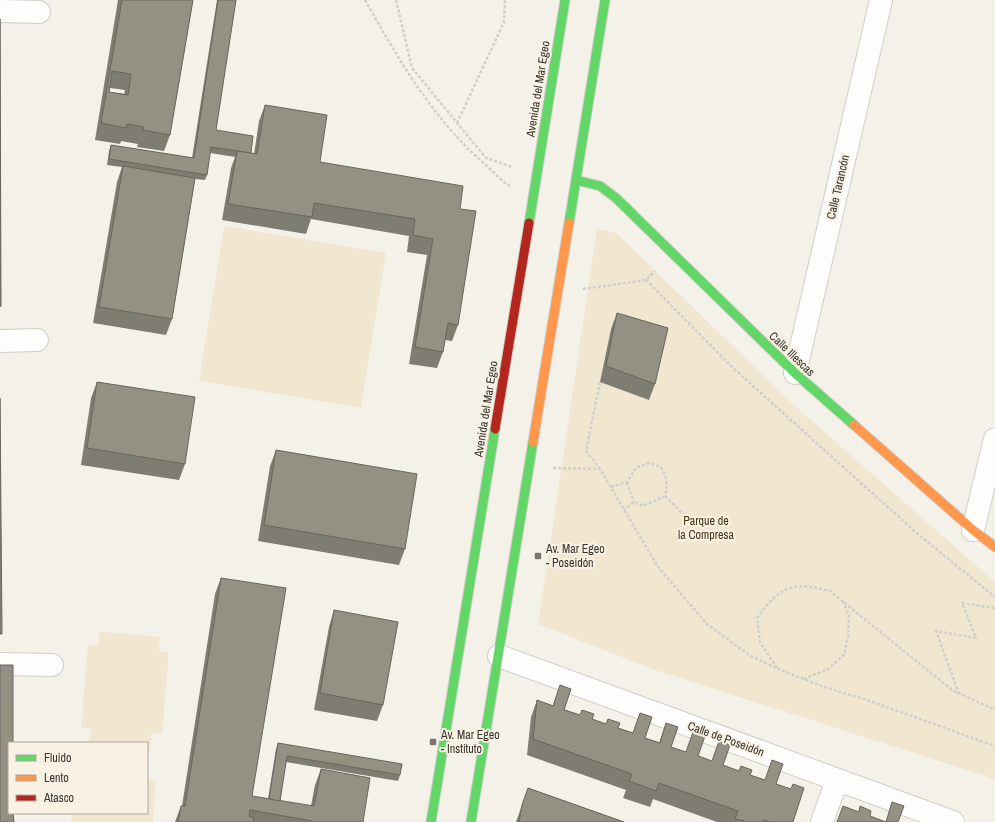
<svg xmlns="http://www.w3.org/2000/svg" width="995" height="822" font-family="'Archivo Narrow',sans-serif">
	<rect width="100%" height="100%" fill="#f4f1e9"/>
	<g fill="#f1e7d1">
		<polygon points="224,226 386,253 361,408 199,381"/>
		<polygon points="597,229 615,232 795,406 995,582 995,779 652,669 538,624"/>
		<polygon points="99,631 160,637 159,651 169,652 162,734 152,733 150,750 147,750 147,743 89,743 91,729 81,728 88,645 98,646"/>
		<polygon points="147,780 156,781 153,822 71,822 72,813 147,813"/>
	</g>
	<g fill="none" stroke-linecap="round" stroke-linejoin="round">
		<defs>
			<g id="street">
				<polyline points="0,11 39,12"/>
				<polyline points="0,341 37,340"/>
				<polyline points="795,373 881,0"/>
				<polyline points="973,530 995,439"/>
				<polyline points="499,656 953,822"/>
				<polyline points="0,664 52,665"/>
				<polyline points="822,822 837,780"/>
			</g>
			<g id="fast">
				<polyline points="576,180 600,186 616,198 795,373 854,425"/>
				<polyline points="529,223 565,0"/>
				<polyline points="569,223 605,0"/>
				<polyline points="431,822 495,429"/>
				<polyline points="471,822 533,442"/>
			</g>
			<g id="slow">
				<polyline points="854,425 973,530 995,547"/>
				<polyline points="533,442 569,223"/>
			</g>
			<polyline id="jam" points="495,429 529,223"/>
		</defs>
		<use href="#street" stroke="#d1cec8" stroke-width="24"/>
		<use href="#fast" stroke="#d1cec8" stroke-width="11"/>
		<use href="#slow" stroke="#d1cec8" stroke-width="11"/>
		<use href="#jam" stroke="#d1cec8" stroke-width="11"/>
		<g stroke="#d1cfcc" stroke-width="2.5" stroke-dasharray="3 2" stroke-linecap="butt">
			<path d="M365 0C399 60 433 120 487 166 494 172 501 181 510 186"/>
			<polyline points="396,0 412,68 486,158 512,167"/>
			<polyline points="457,123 504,22 505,0"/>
			<polyline points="646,280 733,368 920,536 995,597"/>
			<polyline points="583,289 646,280 655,271"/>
			<polyline points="553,468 600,469 658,567 707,624 749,655 778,669 827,688 867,700 995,746"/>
			<polyline points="600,469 586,451 600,382"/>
			<polyline points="627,482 634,502"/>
			<path d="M611 487 627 482 636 468 649 463 661 467C667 478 668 484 665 496L643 506 634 502 624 510"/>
			<polyline points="665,496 684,515"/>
			<path d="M777 668 760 642 757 618C780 586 792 581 830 591L952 690 995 710"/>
			<polyline points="804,679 828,669 844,655 848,637 849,616 843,601"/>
			<polyline points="959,694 936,631 976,638 962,603 994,608 995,606"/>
		</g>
		<use href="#street" stroke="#fdfdfc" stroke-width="22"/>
		<use href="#fast" stroke="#63d668" stroke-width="9"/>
		<use href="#slow" stroke="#ff974d" stroke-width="9"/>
		<use href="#jam" stroke="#b3261e" stroke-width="9"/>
	</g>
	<g fill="#7f7c72" fill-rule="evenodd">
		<path d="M118 0H193L170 135 164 151 137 147 138 144 121 141 120 144 95 140ZM110 88 125 90 124 94 109 92Z"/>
		<polygon points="217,0 236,0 216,130 251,153 254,154 259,121 265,105 320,162 460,209 458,325 452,341 445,340 443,352 437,368 409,364 427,255 407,252 409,236 311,219 306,234 222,220 231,168 235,157 210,153 207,175 205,180 195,179 172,319 166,335 93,323 117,182 122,167 107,165 109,151 111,145 192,158"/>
		<polygon points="617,313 655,384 649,400 600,382 611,329"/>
		<polygon points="97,382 185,464 179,480 81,465 91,398"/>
		<polygon points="276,450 405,549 399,565 258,541 270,466"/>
		<polygon points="221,578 252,796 268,799 276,749 278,743 400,775 398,781 286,762 280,801 311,806 315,785 321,769 363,822 175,822 181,806 182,806 215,594"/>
		<polygon points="334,610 383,705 377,721 314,710 329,627"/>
		<polygon points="537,700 633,733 640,713 645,738 659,743 666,723 671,747 776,784 793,822 717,822 653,799 650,807 623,798 626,790 527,755 531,717"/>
		<polygon points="528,788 624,822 516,822"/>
	</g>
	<g fill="#949084" stroke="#68655c" fill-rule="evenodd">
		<path d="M122 0H193L170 135 143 130 144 127 127 124 126 128 101 123ZM112 71 131 74 128 95 109 92Z"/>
		<polygon points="218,0 236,0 216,130 253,136 251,153 211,147 207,175 109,159 111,145 194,158"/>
		<polygon points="0,19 1,306 0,307"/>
		<polygon points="265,105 327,115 320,162 463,186 460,209 476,211 458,325 448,323 443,352 415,347 433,239 413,235 415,219 314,203 312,217 228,204 237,151 257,154"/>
		<polygon points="123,166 195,178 172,319 99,307"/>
		<polygon points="617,313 668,328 655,384 606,366"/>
		<polygon points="97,382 195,397 185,464 87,448"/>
		<polygon points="0,398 2,634 0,634"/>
		<polygon points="276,450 417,474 405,549 264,525"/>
		<polygon points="221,578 286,588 252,796 314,806 321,769 370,778 363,822 312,822 312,821 250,810 249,817 254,817 253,822 178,822 181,806 185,806"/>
		<polygon points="334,610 398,622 383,705 320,693"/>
		<polygon points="0,665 13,665 13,743 9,743 9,813 13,813 14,822 0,822"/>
		<polygon points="560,685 571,689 564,710 580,715 582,710 594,714 592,719 606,724 608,719 620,723 618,728 633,733 640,713 652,717 645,738 660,743 666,723 678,727 671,747 686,752 693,732 705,736 698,756 712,761 719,741 730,745 723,765 739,771 741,766 752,770 750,775 765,780 772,760 783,764 776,784 791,789 793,784 804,788 793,822 770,822 764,820 763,822 743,822 744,821 735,819 738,811 659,783 656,791 629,781 632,774 533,739 537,700 553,706"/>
		<polygon points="278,743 402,764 400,775 287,756 280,801 269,799"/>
		<polygon points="528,788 624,822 519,822 522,805"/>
		<polygon points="892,802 904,806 898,822 837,822 843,806 859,812 860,806 871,811 870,816 886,822"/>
	</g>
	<g fill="#797670" stroke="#f9f2e4" stroke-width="1.5">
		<rect x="534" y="552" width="8" height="8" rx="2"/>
		<rect x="429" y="738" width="8" height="8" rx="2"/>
	</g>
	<g text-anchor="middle" stroke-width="4" stroke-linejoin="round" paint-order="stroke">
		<g font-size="12" fill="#37342f" stroke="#f9f2e4">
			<text transform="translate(538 89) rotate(-81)" y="4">Avenida del Mar Egeo</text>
			<text transform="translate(838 187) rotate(-77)" y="4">Calle Tarancón</text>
			<text transform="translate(792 354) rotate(44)" y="4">Calle Illescas</text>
			<text transform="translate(486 409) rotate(-81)" y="4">Avenida del Mar Egeo</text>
			<text transform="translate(726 739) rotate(20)" y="4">Calle de Poseidón</text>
		</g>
		<g font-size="12" fill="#433411" stroke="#f9f2e4">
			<text x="706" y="525">Parque de<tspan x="706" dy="14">la Compresa</tspan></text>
		</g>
		<g font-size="12" fill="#37342f" stroke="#f9f2e4" text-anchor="start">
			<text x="546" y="553">Av. Mar Egeo<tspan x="546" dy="14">- Poseidón</tspan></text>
			<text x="441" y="739">Av. Mar Egeo<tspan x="441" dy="14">- Instituto</tspan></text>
		</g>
	</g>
	<rect x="8" y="742" width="140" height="72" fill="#f9f2e4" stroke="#aba69c"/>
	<rect x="16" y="755" width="20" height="6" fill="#63d668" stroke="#aba69c"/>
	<text x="44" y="762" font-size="12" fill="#37342f">Fluido</text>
	<rect x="16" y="775" width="20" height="6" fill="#ff974d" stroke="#aba69c"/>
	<text x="44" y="782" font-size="12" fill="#37342f">Lento</text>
	<rect x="16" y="795" width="20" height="6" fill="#b3261e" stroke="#aba69c"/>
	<text x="44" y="802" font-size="12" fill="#37342f">Atasco</text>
</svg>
